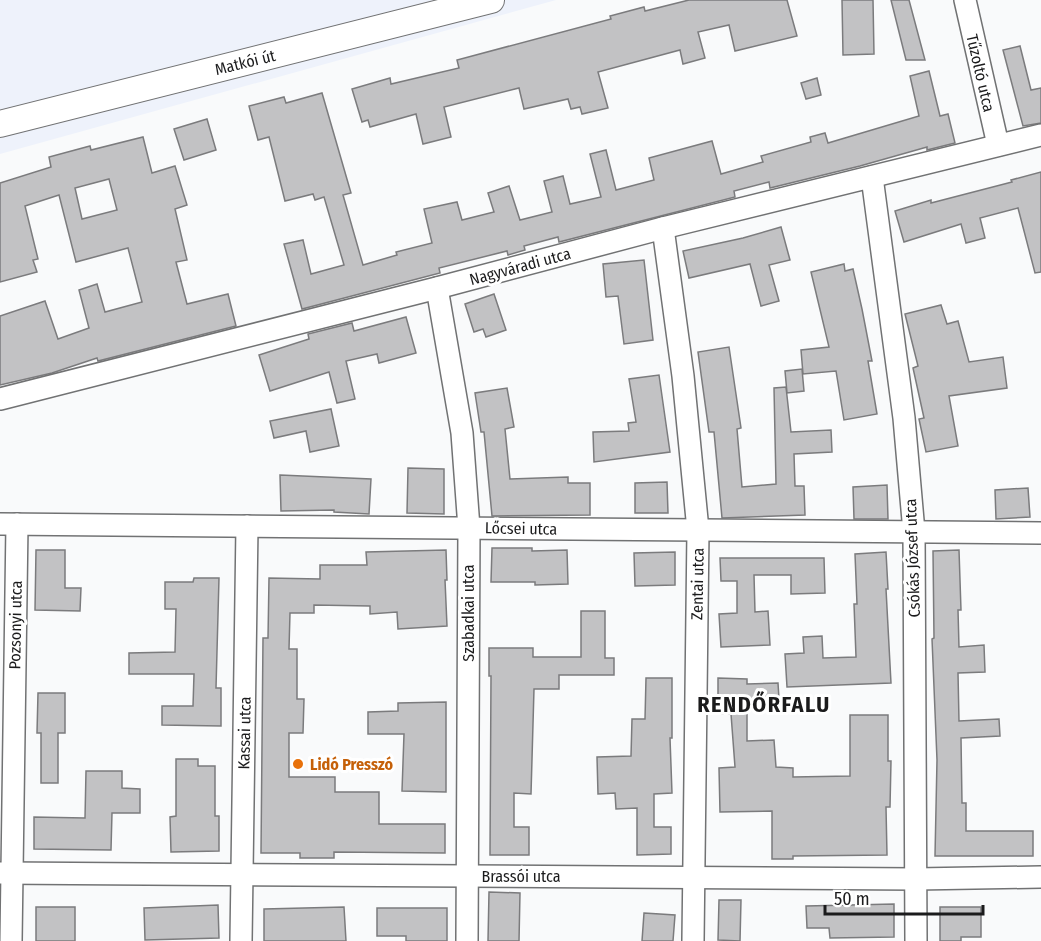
<svg xmlns="http://www.w3.org/2000/svg" width="1041" height="941" font-family="'Fira Sans Condensed',sans-serif">
	<rect width="100%" height="100%" fill="#f9fafb"/>
	<polygon fill="#eef2fb" points="0,0 556,0 0,154"/>
	<g fill="#c2c2c4" stroke="#7b7b7d" stroke-width="1.5" fill-rule="evenodd">
		<polygon points="689,0 787,0 797,36 735,51 729,25 698,32 705,58 683,64 680,50 598,72 608,108 582,114 580,107 571,109 568,99 524,109 519,88 444,107 451,137 423,144 416,114 370,127 368,120 362,122 352,89 390,78 391,84 459,68 457,60 611,19 610,16 644,7 645,11"/>
		<polygon points="842,0 873,0 874,54 843,55"/>
		<polygon points="891,0 909,0 925,60 906,60"/>
		<polygon points="1020,46 1031,90 1041,88 1041,123 1023,126 1003,50"/>
		<polygon points="929,71 940,116 948,114 955,143 927,150 927,147 860,166 770,188 769,182 734,191 735,197 559,242 558,237 524,246 525,250 508,255 507,251 439,268 440,273 302,309 284,244 303,240 311,274 344,265 324,197 315,200 313,194 285,201 269,137 258,140 249,106 284,97 286,103 322,93 351,193 343,195 363,265 397,255 396,252 432,243 424,209 457,202 462,220 494,212 488,193 509,186 520,220 552,212 544,181 563,176 570,204 601,197 590,154 606,150 616,190 654,180 649,158 712,141 721,174 763,162 761,156 811,142 810,137 825,133 828,143 919,116 910,76"/>
		<polygon points="817,78 821,95 806,99 801,83"/>
		<polygon points="207,119 216,150 184,160 174,129"/>
		<path d="M143 137 152 173 175 166 187 205 175 209 187 260 176 262 187 304 228 294 236 326 98 361 97 358 52 373 0 385V316L45 301 58 339 89 328 79 290 97 284 105 312 142 302 128 248 76 262 59 195 25 206 38 259 33 260 37 272 0 282V183L51 167 49 157 90 146 91 150ZM109 179 117 210 82 219 75 188Z"/>
		<polygon points="1041,172 1041,272 1035,273 1018,208 980,218 985,238 966,243 961,224 904,242 895,211 931,200 931,203 1012,182 1011,180"/>
		<polygon points="781,227 790,260 769,265 779,301 761,306 750,264 689,278 683,251 743,238"/>
		<polygon points="644,260 653,340 624,344 618,296 606,297 603,264"/>
		<polygon points="844,264 845,271 853,269 862,309 872,361 868,361 877,414 844,420 836,371 803,374 801,350 829,347 811,272"/>
		<polygon points="494,294 506,330 486,337 483,329 474,332 465,304"/>
		<polygon points="941,305 947,324 958,321 969,362 1003,357 1007,388 949,396 958,446 926,452 919,419 924,418 913,368 918,366 905,314"/>
		<polygon points="406,317 416,353 379,363 377,354 346,361 355,399 337,403 329,372 270,391 259,355 309,339 308,334 352,323 354,331"/>
		<polygon points="729,347 741,428 737,429 742,487 776,484 774,388 786,387 791,432 831,430 832,452 794,454 795,486 804,486 805,515 722,518 714,432 709,432 698,352"/>
		<polygon points="802,369 804,391 787,393 785,371"/>
		<polygon points="659,375 670,452 594,462 593,432 629,431 628,423 636,422 629,379"/>
		<polygon points="507,388 514,427 505,429 510,479 568,477 568,483 590,483 590,515 492,516 484,432 481,432 475,393"/>
		<polygon points="331,409 339,446 310,452 306,431 274,438 270,421"/>
		<polygon points="408,468 444,469 444,514 407,513"/>
		<polygon points="280,475 371,479 369,514 334,512 334,510 281,511"/>
		<polygon points="667,482 668,513 635,513 635,483"/>
		<polygon points="887,485 888,519 854,519 853,487"/>
		<polygon points="1028,488 1030,517 996,519 995,490"/>
		<polygon points="492,548 532,548 532,551 567,550 568,584 535,585 535,582 491,582"/>
		<polygon points="36,550 65,550 65,588 81,588 80,611 35,610"/>
		<polygon points="446,550 447,580 445,580 447,626 398,629 397,612 370,614 370,606 314,605 314,613 290,613 289,649 297,649 297,699 304,699 303,733 289,733 289,777 335,777 335,792 379,792 379,824 445,824 445,853 334,852 334,858 300,858 300,853 261,853 263,638 268,638 269,578 320,579 320,565 367,565 366,552"/>
		<polygon points="959,550 961,610 958,610 959,647 984,645 985,672 958,673 959,721 999,719 1000,736 961,738 962,803 966,803 966,831 1033,831 1033,856 935,856 937,760 932,639 934,638 933,551"/>
		<polygon points="675,552 675,585 635,586 634,553"/>
		<polygon points="886,552 888,589 886,589 891,683 787,687 785,654 804,653 803,637 822,636 823,658 856,657 854,604 857,604 855,554"/>
		<polygon points="720,558 824,558 825,593 791,594 791,575 754,575 755,612 768,611 770,645 721,647 719,614 737,613 737,581 721,581"/>
		<polygon points="194,578 219,578 216,688 221,688 221,726 162,725 162,706 193,706 194,674 129,674 129,653 175,652 176,609 165,609 165,582 193,582"/>
		<polygon points="581,611 605,611 605,658 614,658 614,675 559,675 559,689 534,689 531,794 514,793 514,827 529,827 529,855 490,855 491,676 489,676 489,648 533,648 533,657 581,657"/>
		<polygon points="646,678 672,678 672,738 670,738 672,793 654,794 654,827 671,827 671,854 637,855 637,808 616,809 615,793 598,794 597,757 631,756 632,719 645,719"/>
		<polygon points="718,678 747,679 747,684 778,683 779,699 747,702 747,741 774,740 776,767 793,768 793,777 850,776 850,715 888,715 888,761 891,761 890,807 886,807 887,855 793,856 793,859 772,859 772,811 720,812 719,768 735,767 731,714 718,714"/>
		<polygon points="38,693 65,693 65,733 58,733 58,783 41,783 41,733 37,733"/>
		<polygon points="446,702 446,792 402,791 404,734 368,734 368,712 398,711 398,703"/>
		<polygon points="176,759 198,759 198,766 215,766 215,816 219,816 219,851 171,852 170,817 176,816"/>
		<polygon points="86,771 122,771 122,788 140,789 140,813 112,813 111,850 34,849 34,817 85,818"/>
		<polygon points="489,892 520,893 519,941 488,941"/>
		<polygon points="719,900 741,900 740,941 718,940"/>
		<polygon points="894,904 894,937 830,938 829,928 807,928 806,906"/>
		<polygon points="218,905 219,938 145,940 144,908"/>
		<rect x="36" y="907" width="39" height="34"/>
		<polygon points="344,907 346,941 264,941 264,909"/>
		<polygon points="940,907 981,907 981,937 961,937 961,941 940,941"/>
		<polygon points="377,908 447,908 447,941 406,941 406,936 377,936"/>
		<polygon points="644,913 675,915 673,941 642,941"/>
	</g>
	<g fill="none" stroke-linecap="round" stroke-linejoin="round">
		<defs>
			<g id="minor">
				<polyline points="965,0 998,145"/>
				<polyline points="872,177 904,418 914,532 916,941"/>
				<polyline points="663,228 683,376 698,530 693,941"/>
				<polyline points="437,288 462,433 469,528 467,941"/>
				<polyline points="0,399 437,288 663,228 1041,135"/>
				<polyline points="0,524 1041,533"/>
				<polyline points="0,873 916,879 1041,877"/>
				<polyline points="11,941 17,524"/>
				<polyline points="241,941 247,526"/>
			</g>
			<polyline id="tertiary" points="0,124 491,0"/>
		</defs>
		<use href="#minor" stroke="#717273" stroke-width="24"/>
		<use href="#tertiary" stroke="#717273" stroke-width="28"/>
		<use href="#minor" stroke="#fff" stroke-width="21"/>
		<use href="#tertiary" stroke="#fff" stroke-width="26"/>
	</g>
	<circle fill="#e8710a" stroke="#fff" stroke-width="2" cx="298" cy="764" r="6"/>
	<g text-anchor="middle" stroke-width="6" stroke-linejoin="round" paint-order="stroke">
		<g font-size="16" fill="#1b1b1c" stroke="#fff">
			<text transform="translate(245 62) rotate(-14)" y="6">Matkói út</text>
			<text transform="translate(981 73) rotate(77)" y="6">Tűzoltó utca</text>
			<text transform="translate(520 266) rotate(-15)" y="6">Nagyváradi utca</text>
			<text transform="translate(521 528) rotate(1)" y="6">Lőcsei utca</text>
			<text transform="translate(912 558) rotate(-92)" y="6">Csókás József utca</text>
			<text transform="translate(697 584) rotate(-89)" y="6">Zentai utca</text>
			<text transform="translate(468 613) rotate(-90)" y="6">Szabadkai utca</text>
			<text transform="translate(15 625) rotate(-89)" y="6">Pozsonyi utca</text>
			<text transform="translate(244 733) rotate(-89)" y="6">Kassai utca</text>
			<text x="521" y="882">Brassói utca</text>
		</g>
		<g font-size="16" font-weight="bold" fill="#c56008" stroke="#fff" text-anchor="start">
			<text x="310" y="770">Lidó Presszó</text>
		</g>
		<g font-size="22" font-weight="bold" letter-spacing="1.5" fill="#1b1b1c" stroke="#fff">
			<text x="764" y="712">RENDŐRFALU</text>
		</g>
	</g>
	<path d="M825 905v9h158v-9" fill="none" stroke="#1b1b1c" stroke-width="3"/>
	<text x="834" y="905" font-size="18" fill="#1b1b1c" stroke="#ffffff" stroke-width="4.5" paint-order="stroke">50 m</text>
</svg>
